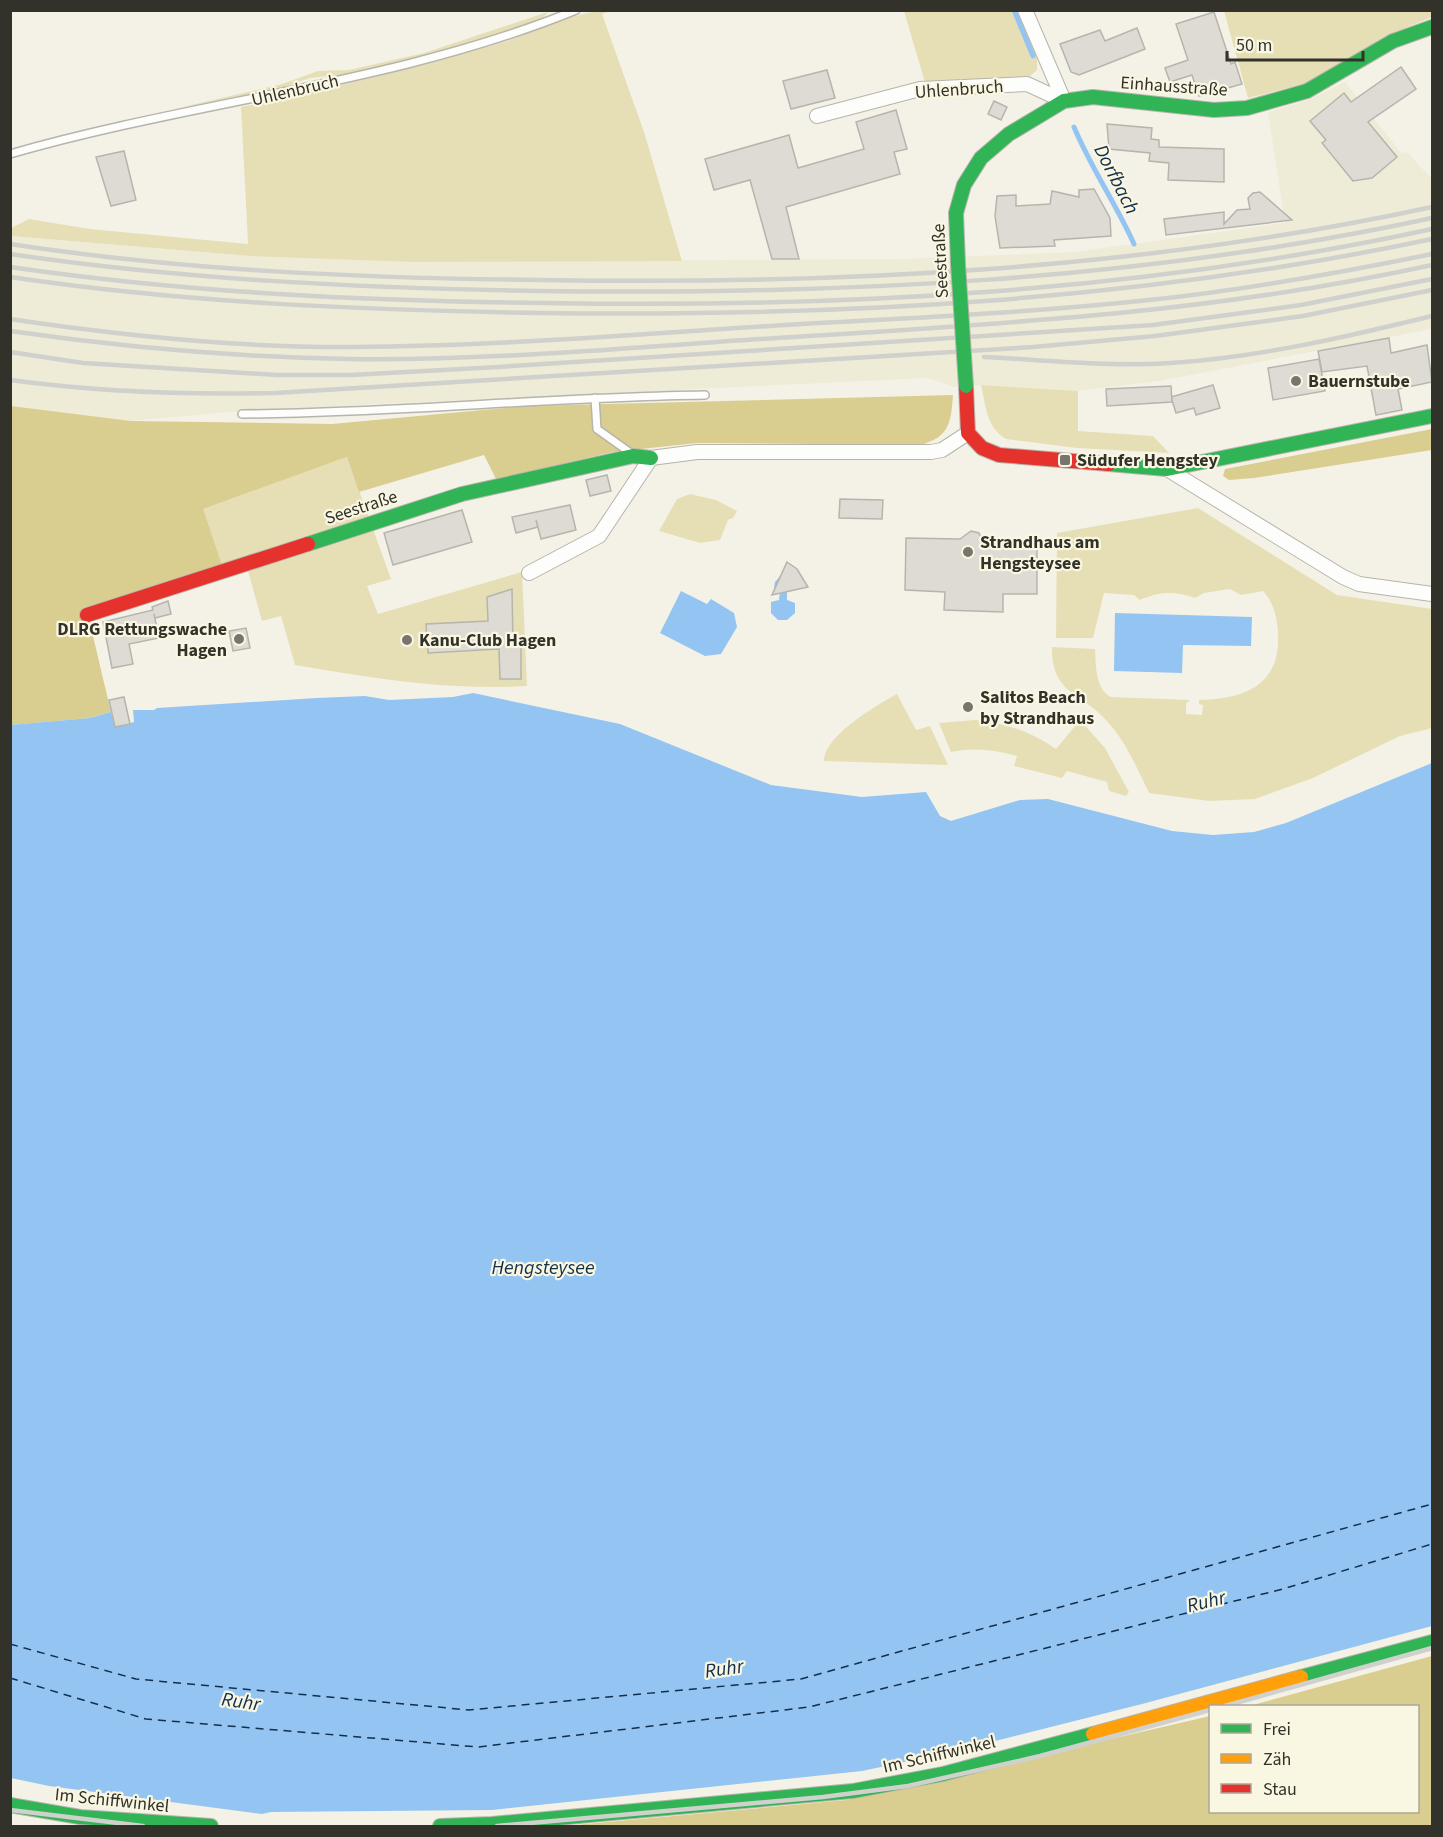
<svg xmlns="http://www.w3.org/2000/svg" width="1443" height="1837" font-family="'Source Sans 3',sans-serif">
	<rect width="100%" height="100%" fill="#f4f2e7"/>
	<polygon fill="#eeebd7" points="1345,82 1402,154 1406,151 1432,179 1432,329 1159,381 1078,391 981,385 954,387 928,378 252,410 131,421 11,406 11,236 250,256 411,262 904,259 1075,252 1285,223 1268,112 1311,99"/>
	<g fill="#e6dfb6">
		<polygon points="1432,10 1432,17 1385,36 1307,83 1248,98 1224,11"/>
		<path d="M610 11 602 14 644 132 682 261 411 262 250 256 11 236V228L29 219 90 229 248 244 241 107C329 89 415 68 500 43 536 33 573 10 610 11Z"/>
		<polygon points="904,11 1017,11 1037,57 1037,70 1028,78 926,86"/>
		<polygon points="548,12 541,20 508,33 430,54 358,73 310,78 276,90 174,109 282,84 318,71 349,70 424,53"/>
		<path d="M981 385 1078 391V431L1153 436 1169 453 1077 448 1006 439C986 427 986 406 981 385Z"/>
		<path d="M347 457 391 579 367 586 378 614 522 572 527 686C450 691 370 678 295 665L281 616 262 621 246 564 224 571 202 509Z"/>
		<polygon points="690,494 716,500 737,511 733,518 728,520 720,540 700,543 659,531 677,499"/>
		<path d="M1198 508 1337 595 1432 609V728L1400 736 1313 778 1255 799 1209 801 1149 793C1137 768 1126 742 1107 721 1081 692 1051 694 1052 647L1095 649C1096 665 1095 689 1111 697L1190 700 1186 703V714L1202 715 1203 705 1199 704V700C1245 699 1281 685 1278 633 1277 617 1274 603 1263 591L1241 595 1230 589 1204 593 1195 598C1175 591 1159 591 1140 600L1134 595 1104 593 1093 638H1056L1057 533Z"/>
		<path d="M897 694 916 730 930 726 948 765 824 761C825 735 877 705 897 694Z"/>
		<path d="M975 720C1005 723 1030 731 1056 749L1080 720 1105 748 1129 792 1126 796 1109 791 1107 782 1067 771 1062 778 1014 766 1017 756C995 750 974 747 951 752L939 723Z"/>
	</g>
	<g fill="#d9ce90">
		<path d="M953 395C951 424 949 437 920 445L697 443 613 452 496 479 484 455 359 492 347 457 203 509 224 571 88 615 111 712 90 718 11 725V406L131 421 332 424 527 406Z"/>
		<polygon points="1432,429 1432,450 1254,478 1229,480 1223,476 1225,469"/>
		<polygon points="1432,1656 1432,1826 564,1826 847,1800 1210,1716 1210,1812 1418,1812 1418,1706 1249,1706"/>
	</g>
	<g fill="#94c4f2">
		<polygon points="781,575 792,588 787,592 787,600 795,603 795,613 787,620 778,620 771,613 771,602 779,600 780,591 774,587 775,582"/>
		<polygon points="681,591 707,604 711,599 734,613 737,627 721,654 705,656 660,633"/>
		<polygon points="1115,613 1252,617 1251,646 1183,645 1182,673 1114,671"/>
		<polygon points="473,693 620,724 771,785 862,797 926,792 940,816 951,821 1020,800 1048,799 1172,831 1213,835 1254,832 1286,823 1432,763 1432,1626 1142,1704 943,1754 862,1771 492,1810 271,1812 262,1814 49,1786 11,1778 10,725 90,718 111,712 115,727 134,722 133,710 154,710 157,708 317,698 365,696 389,700 453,697"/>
	</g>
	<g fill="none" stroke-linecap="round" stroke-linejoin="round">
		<g stroke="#94c4f2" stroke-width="5">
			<polyline points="1014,10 1033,56"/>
			<path d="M1074 127C1091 168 1116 204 1134 244"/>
		</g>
		<g stroke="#122f4b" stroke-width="1.5" stroke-dasharray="8 6" stroke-linecap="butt">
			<polyline points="10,1644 136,1679 469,1710 801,1679 1432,1504"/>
			<polyline points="10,1678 146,1719 478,1747 809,1707 1283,1589 1432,1544"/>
		</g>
	</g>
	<g fill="#dddbd3" stroke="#b6b5ad" stroke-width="1.5">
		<polygon points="1214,12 1231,64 1235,62 1242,84 1199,96 1192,75 1170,82 1165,68 1188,60 1176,24"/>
		<polygon points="1137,28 1145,49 1079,75 1071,72 1060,44 1100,30 1105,41"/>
		<polygon points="1401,67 1416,89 1368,122 1397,157 1372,178 1353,181 1322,143 1326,140 1310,121 1344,93 1351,102"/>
		<polygon points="827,70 835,98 791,109 783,81"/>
		<polygon points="994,101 1007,107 1001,120 988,114"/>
		<polygon points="896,110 907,149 894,152 900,174 786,207 799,259 772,259 750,180 714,190 705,159 789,135 798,168 864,149 856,122"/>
		<polygon points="1107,124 1152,128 1151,139 1159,140 1159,147 1224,149 1224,182 1168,180 1169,163 1149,161 1150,153 1109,149"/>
		<polygon points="124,151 136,200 111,206 96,157"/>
		<polygon points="1094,189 1110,218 1111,236 1054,240 1055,246 1000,248 995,216 997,196 1016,195 1016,206 1050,204 1052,191 1079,197 1079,190"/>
		<polygon points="1260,192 1292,220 1166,235 1164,219 1224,212 1224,224 1237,210 1250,209 1248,198 1253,193"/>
		<polygon points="1389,338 1391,353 1427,345 1432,382 1398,389 1402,410 1376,415 1367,366 1322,372 1318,351"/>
		<polygon points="1319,359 1325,391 1273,400 1268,368"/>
		<polygon points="1213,385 1220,408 1196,415 1194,408 1176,413 1171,397"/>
		<polygon points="1171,386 1172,402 1107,406 1106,389"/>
		<polygon points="607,475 611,491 590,496 586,480"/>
		<polygon points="840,499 883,500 882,519 839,518"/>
		<polygon points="570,505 576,530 541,539 536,520 538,527 516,533 512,517"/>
		<polygon points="462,510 472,542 393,565 384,533"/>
		<polygon points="971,531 979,533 983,542 1037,543 1037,594 1003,594 1003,612 944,610 945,592 905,590 906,538 960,539"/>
		<polygon points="787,562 797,569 808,587 772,595"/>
		<polygon points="512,589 513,646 521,646 521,679 500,679 499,649 428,653 426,624 488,621 487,597"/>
		<polygon points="168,601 171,614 155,618 154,614 159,638 129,644 133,664 112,668 103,622 153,610 152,607"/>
		<polygon points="246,628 250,648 233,651 229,631"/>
		<polygon points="124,697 130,724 115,727 109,700"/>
	</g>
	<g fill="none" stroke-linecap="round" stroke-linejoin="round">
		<defs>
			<g id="lane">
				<path d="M10 154C197 100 395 84 576 10"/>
				<polyline points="595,398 597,429 632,454"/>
				<path d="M242 414C396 413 550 397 705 395"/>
			</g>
			<g id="street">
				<polyline points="1025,10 1064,101"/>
				<polyline points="817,116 920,89 1027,84 1064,101"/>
				<polyline points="1167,469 1343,577 1359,584 1432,594"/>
				<polyline points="529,573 599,536 651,458 697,452 931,452 942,450 968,433"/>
			</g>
			<g id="fast">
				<polyline points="958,264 956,213 964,185 981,158 1009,134 1064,101 1093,97 1214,110 1247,108 1307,91 1393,41 1432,27"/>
				<polyline points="1109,464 1167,469 1432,416"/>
				<polyline points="308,544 462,494 633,456 651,458"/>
				<polyline points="1301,1677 1432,1642"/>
				<polyline points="10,1805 80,1817 211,1826"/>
				<polyline points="440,1826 492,1824 853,1791 943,1774 1093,1734"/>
			</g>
			<polyline id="slow" points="1093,1734 1301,1677"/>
			<g id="jam">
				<polyline points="966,386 968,433 982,448 999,455 1109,464"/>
				<polyline points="87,615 308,544"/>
			</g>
		</defs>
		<use href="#lane" stroke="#b6b4ac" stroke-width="10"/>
		<use href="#street" stroke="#b6b4ac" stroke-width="16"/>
		<use href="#fast" stroke="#b6b4ac" stroke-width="16"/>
		<use href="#slow" stroke="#b6b4ac" stroke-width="16"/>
		<use href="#jam" stroke="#b6b4ac" stroke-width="16"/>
		<use href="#lane" stroke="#fdfdfb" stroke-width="7"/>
		<use href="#street" stroke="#fdfdfb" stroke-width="14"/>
		<use href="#fast" stroke="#30b455" stroke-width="14"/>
		<use href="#slow" stroke="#ff9f0a" stroke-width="14"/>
		<use href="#jam" stroke="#e5322d" stroke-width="14"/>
		<g stroke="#d0d0cd" stroke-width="4.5">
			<path d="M10 244C186 271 363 278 540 280 839 285 1140 270 1432 207"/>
			<path d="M10 254C186 280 363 288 540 291 839 295 1140 281 1432 218"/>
			<path d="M10 267C188 293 368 301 547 303 844 308 1142 292 1432 229"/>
			<path d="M10 277C186 303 363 310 540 313 840 317 1139 301 1432 239"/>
			<path d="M10 319C124 336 239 348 354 347 497 346 641 334 784 325 906 318 1028 313 1149 300 1244 290 1339 273 1432 254"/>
			<path d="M10 331C122 347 234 357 347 359 490 361 634 347 777 338 1000 324 1213 313 1432 265"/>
			<polyline points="10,352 83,363 277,375 351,375 498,367 1153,325 1301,305 1432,279"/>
			<path d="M984 357C1046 360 1109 367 1171 363 1260 357 1346 337 1432 316"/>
			<path d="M10 380C99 392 186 395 275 393L1033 347 1155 336 1303 316 1432 290"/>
			<polyline points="1225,1706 1432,1648"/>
			<polyline points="10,1810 143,1826"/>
			<polyline points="497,1826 823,1797 908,1786 1040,1756 1210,1710"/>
		</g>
		<defs>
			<polyline id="fast-bridge" points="958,264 966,386"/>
		</defs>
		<use href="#fast-bridge" stroke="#b6b4ac" stroke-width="16" stroke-linecap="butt"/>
		<use href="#fast-bridge" stroke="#30b455" stroke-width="14"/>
	</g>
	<g fill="#77756c" stroke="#f9f6e2" stroke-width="2">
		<circle cx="1296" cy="381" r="6"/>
		<rect x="1059" y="454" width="12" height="12" rx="3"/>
		<circle cx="968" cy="552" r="6"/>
		<circle cx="239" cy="639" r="6"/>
		<circle cx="407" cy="640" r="6"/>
		<circle cx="968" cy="707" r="6"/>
	</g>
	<g text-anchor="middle" stroke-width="4.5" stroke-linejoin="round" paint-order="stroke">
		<g font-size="18" fill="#33322a" stroke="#f9f6e2">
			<text transform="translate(1174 86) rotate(4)" y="6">Einhausstraße</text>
			<text transform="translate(959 89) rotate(-4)" y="6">Uhlenbruch</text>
			<text transform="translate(295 90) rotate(-13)" y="6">Uhlenbruch</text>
			<text transform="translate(940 261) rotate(-93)" y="6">Seestraße</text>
			<text transform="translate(361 507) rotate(-18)" y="6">Seestraße</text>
			<text transform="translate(939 1754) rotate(-13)" y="6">Im Schiffwinkel</text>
			<text transform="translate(112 1800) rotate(6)" y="6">Im Schiffwinkel</text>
		</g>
		<g font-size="18" font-weight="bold" fill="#33322a" stroke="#f9f6e2" text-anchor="start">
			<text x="1308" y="387">Bauernstube</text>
			<text x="1077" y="466">Südufer Hengstey</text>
			<text x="980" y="548">Strandhaus am<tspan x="980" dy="21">Hengsteysee</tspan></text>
			<text x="227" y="635" text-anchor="end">DLRG Rettungswache<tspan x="227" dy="21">Hagen</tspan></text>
			<text x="419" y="646">Kanu-Club Hagen</text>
			<text x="980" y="703">Salitos Beach<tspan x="980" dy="21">by Strandhaus</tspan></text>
		</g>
		<g font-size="20" font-style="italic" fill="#122f4b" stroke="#f9f6e2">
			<text transform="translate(1117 179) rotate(63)" y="7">Dorfbach</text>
			<text x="543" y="1274">Hengsteysee</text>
			<text transform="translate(1206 1601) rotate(-14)" y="7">Ruhr</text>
			<text transform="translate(724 1668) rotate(-8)" y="7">Ruhr</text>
			<text transform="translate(241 1701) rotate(8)" y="7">Ruhr</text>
		</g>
	</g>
	<rect width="1443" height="1837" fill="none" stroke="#33322a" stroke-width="24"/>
	<rect x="1209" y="1705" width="210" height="108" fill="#f9f6e2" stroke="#aaa898" stroke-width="1.5"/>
	<rect x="1221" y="1724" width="30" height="9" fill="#30b455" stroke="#aaa898" stroke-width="1.5"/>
	<text x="1263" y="1735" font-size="18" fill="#33322a">Frei</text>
	<rect x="1221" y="1754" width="30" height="9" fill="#ff9f0a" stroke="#aaa898" stroke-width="1.5"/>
	<text x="1263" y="1765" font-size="18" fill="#33322a">Zäh</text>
	<rect x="1221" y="1784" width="30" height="9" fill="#e5322d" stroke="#aaa898" stroke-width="1.5"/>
	<text x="1263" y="1795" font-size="18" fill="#33322a">Stau</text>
	<path d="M1227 51v9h136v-9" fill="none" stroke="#33322a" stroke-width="3"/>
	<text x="1236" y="51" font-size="18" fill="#33322a" stroke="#f9f6e2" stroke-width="4.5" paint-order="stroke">50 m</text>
</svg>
